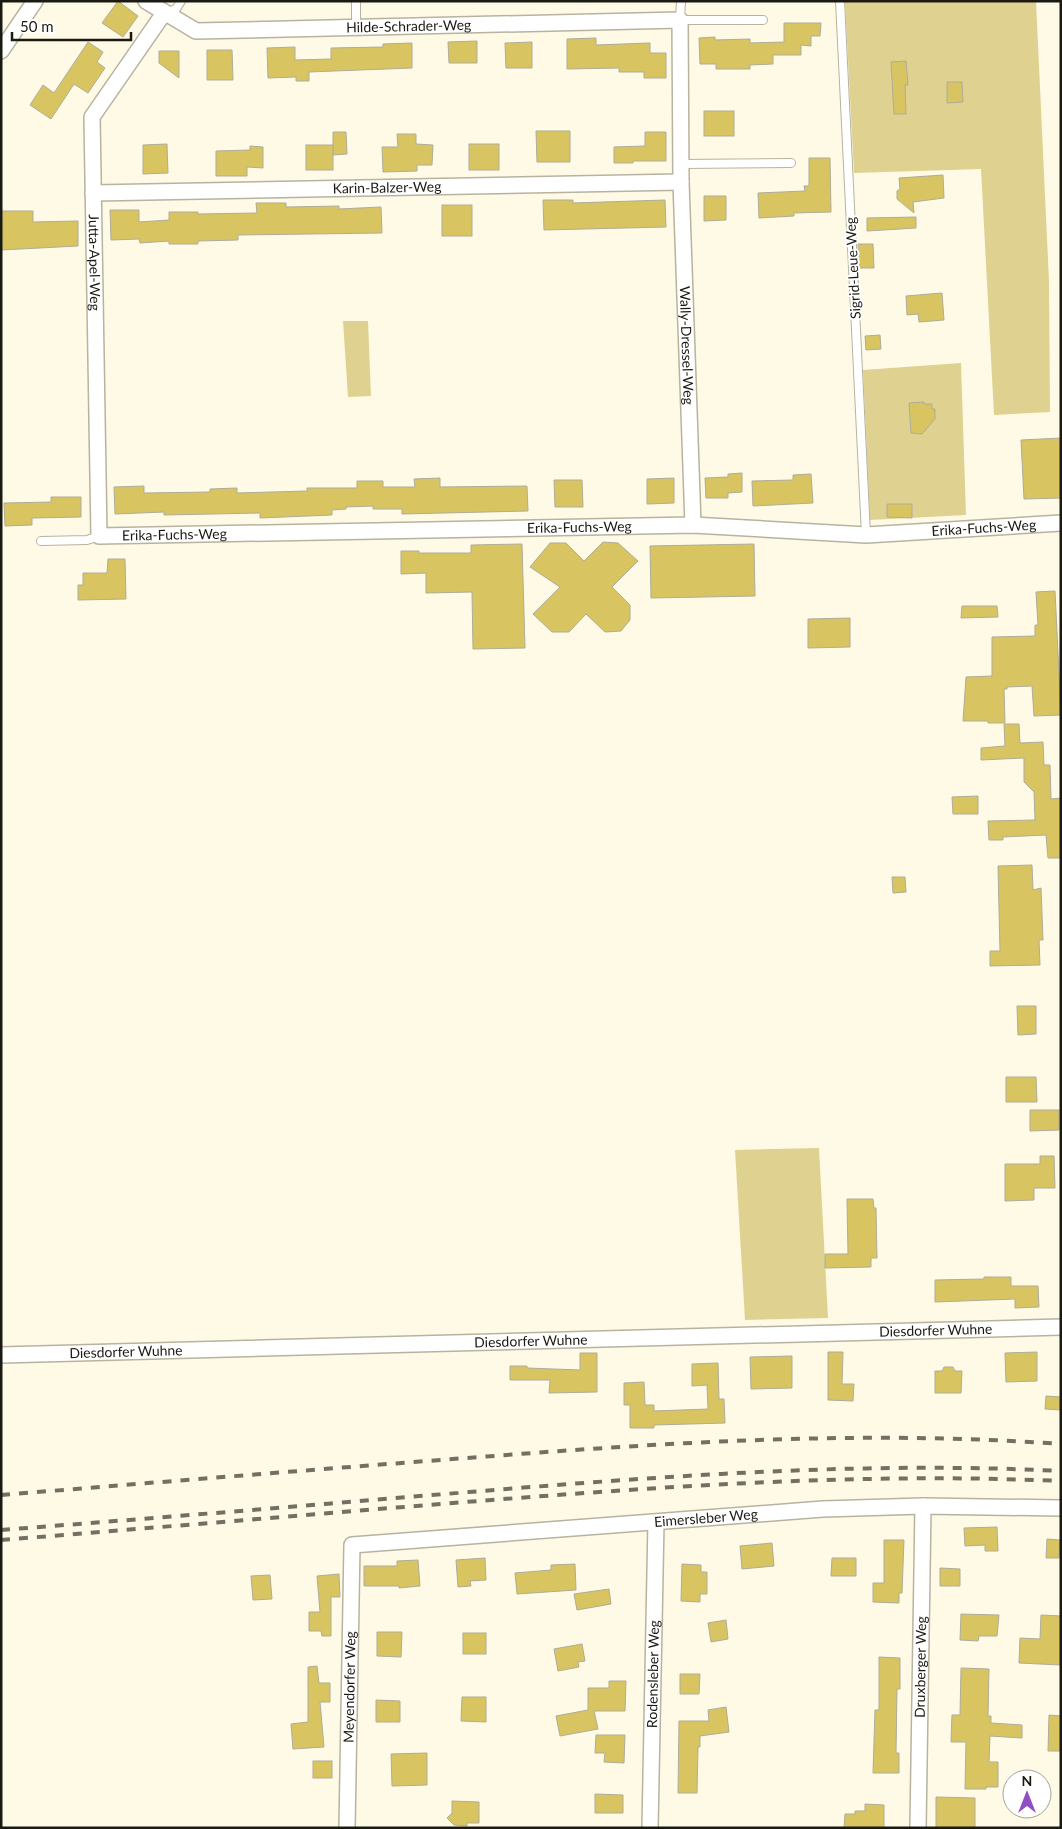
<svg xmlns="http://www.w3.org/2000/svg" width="1062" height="1829" font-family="Lato,sans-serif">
	<rect width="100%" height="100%" fill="#fefae6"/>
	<g fill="#dfd290">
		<polygon points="845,1 1036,1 1049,281 1050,412 994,415 981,169 854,173"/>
		<polygon points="343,321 368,321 371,396 348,397"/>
		<polygon points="961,363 966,515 870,520 863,370"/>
		<polygon points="819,1148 828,1318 745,1320 735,1150"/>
	</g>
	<g fill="#d8c562" stroke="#afac99">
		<polygon points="118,1 138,16 123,37 102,23"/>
		<polygon points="784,23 821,23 820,36 811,36 811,46 801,45 801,55 773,55 773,64 750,65 750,69 716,69 716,64 700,64 699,38 715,37 715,40 750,39 750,43 784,42"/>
		<polygon points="596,38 596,45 650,43 650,53 666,53 666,78 644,78 644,72 619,72 619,68 567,69 567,39"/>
		<polygon points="477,41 477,63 449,63 448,42"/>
		<polygon points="88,42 103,52 97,62 105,68 88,93 74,84 51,119 30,105 43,85 54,93"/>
		<polygon points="532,42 532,68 506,68 505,43"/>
		<polygon points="412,43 412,68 309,72 309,81 296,81 296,77 268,78 267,48 295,47 295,60 331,59 331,48 383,47 383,44"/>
		<polygon points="207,50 232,50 233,80 207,80"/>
		<polygon points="159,51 179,51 179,78 159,63"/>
		<polygon points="906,61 908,85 905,85 906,114 894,114 891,62"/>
		<polygon points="947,82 962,82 963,102 947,103"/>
		<rect x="704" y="111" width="30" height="25"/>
		<polygon points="536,131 570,131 570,162 537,162"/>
		<polygon points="333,132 346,132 347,154 333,155"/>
		<polygon points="645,132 666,132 666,161 633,161 633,163 614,163 614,147 645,146"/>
		<polygon points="397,134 416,134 416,144 433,145 432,165 417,165 417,171 383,172 382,147 398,147"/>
		<polygon points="167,144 168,173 143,174 143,145"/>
		<rect x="469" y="144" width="30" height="26"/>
		<rect x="306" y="145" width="27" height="25"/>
		<polygon points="250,146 263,147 263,168 247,167 247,176 216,176 216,151 250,150"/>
		<polygon points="809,158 830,158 831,212 794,213 794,216 759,218 758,193 805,191 804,186 809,186"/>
		<polygon points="943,175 944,198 913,202 914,213 897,199 897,191 900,189 899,178"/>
		<polygon points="704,196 726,196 726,220 704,221"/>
		<polygon points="543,200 573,200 573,203 665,200 666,227 544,230"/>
		<polygon points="256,203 286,203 286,207 339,206 339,209 381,207 382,233 238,235 238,240 198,241 198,244 169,244 169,241 140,243 139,239 111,240 110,210 139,210 139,222 169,220 169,212 198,212 198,214 257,213"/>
		<rect x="442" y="205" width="30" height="31"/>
		<polygon points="1,211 33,211 33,222 78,221 78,246 1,250"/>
		<polygon points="916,217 916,228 867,231 867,218"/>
		<polygon points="858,244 873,244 874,268 859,268"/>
		<polygon points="942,293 944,320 919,322 918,314 907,315 906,296"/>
		<polygon points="880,335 881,349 866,350 865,336"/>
		<polygon points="924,402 924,404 932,404 932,409 935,409 935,419 922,434 911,433 909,403"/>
		<polygon points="1061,438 1061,498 1024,499 1021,440"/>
		<polygon points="742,473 742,492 728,493 728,498 706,498 705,478 728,477 728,474"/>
		<polygon points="811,474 813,503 753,506 752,481 793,480 793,475"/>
		<polygon points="440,478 440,487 527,486 528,511 402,514 402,509 373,509 373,506 346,507 346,509 332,510 332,515 260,518 260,513 164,515 164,512 115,514 114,487 144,486 144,493 210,492 210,489 237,488 237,493 307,491 307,488 357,488 357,481 383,481 383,487 415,487 414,479"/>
		<polygon points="674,478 674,503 647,504 647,479"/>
		<polygon points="554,480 582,480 583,507 555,507"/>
		<polygon points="51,497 81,497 81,517 32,518 32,525 5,526 4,503 51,502"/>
		<polygon points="887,504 912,504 912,518 887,517"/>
		<polygon points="603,542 618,543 638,561 612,587 630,605 630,620 621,631 605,632 586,614 569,632 552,632 533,614 560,587 530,567 550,543 566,543 584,561"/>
		<polygon points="522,544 525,648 473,649 472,592 426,593 426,573 401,574 401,551 419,551 419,553 471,553 471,545"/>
		<polygon points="754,544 755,596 651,598 650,546"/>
		<polygon points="108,559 125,559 126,599 78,600 78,585 83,585 83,573 107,573"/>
		<polygon points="1055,591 1061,715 1034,716 1032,686 1007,687 1007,689 1004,689 1005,723 988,723 988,721 963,721 966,677 992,676 992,637 1035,636 1035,625 1038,625 1036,592"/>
		<polygon points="962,606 997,606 998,617 961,618"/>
		<polygon points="850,618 850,647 808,648 808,619"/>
		<polygon points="1004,724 1019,724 1020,743 1043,742 1044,765 1050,765 1051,799 1061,798 1061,858 1048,858 1046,835 1003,837 1003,840 989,840 988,821 1035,820 1034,792 1024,782 1024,758 981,760 981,748 1005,746"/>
		<polygon points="978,796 978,814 953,814 952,797"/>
		<polygon points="1032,865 1033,890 1041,888 1043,940 1039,940 1040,965 990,966 990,951 1000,951 998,866"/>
		<polygon points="892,877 905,877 906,892 893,893"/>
		<polygon points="1017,1006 1036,1006 1036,1034 1018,1035"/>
		<polygon points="1006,1077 1036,1077 1037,1102 1006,1102"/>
		<polygon points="1030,1110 1059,1110 1059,1130 1030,1131"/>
		<polygon points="1040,1156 1054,1156 1055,1188 1034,1188 1034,1200 1005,1201 1005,1164 1040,1164"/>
		<polygon points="847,1199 873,1199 874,1208 876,1208 877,1258 871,1258 871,1267 825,1268 825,1254 848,1254"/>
		<polygon points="984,1277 1011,1277 1011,1286 1038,1286 1039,1307 1015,1308 1015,1299 935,1302 935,1280 984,1279"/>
		<polygon points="828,1352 843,1352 842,1384 854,1384 853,1401 828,1400"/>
		<polygon points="1037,1352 1037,1381 1006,1382 1005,1353"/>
		<polygon points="580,1353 597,1353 597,1392 549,1393 550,1380 510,1380 510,1366 527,1366 527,1368 580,1370"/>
		<polygon points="792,1356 792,1388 751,1389 750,1357"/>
		<polygon points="718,1363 719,1399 724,1399 725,1423 654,1425 654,1428 630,1428 630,1405 624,1405 624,1383 644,1382 645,1405 654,1405 654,1411 708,1409 707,1385 692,1386 692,1364"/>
		<polygon points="944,1367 953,1367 955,1371 962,1371 961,1393 935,1393 935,1371 942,1371"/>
		<polygon points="1046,1396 1061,1397 1061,1410 1045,1409"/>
		<polygon points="997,1527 998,1551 985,1551 985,1545 965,1546 964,1528"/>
		<polygon points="1047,1539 1060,1540 1059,1558 1046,1558"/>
		<polygon points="884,1540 904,1540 902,1593 899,1593 899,1603 873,1602 873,1583 884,1583"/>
		<polygon points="772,1543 774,1566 742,1569 740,1546"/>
		<polygon points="485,1558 486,1580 470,1581 471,1586 458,1587 456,1560"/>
		<polygon points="832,1558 856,1558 856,1576 831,1576"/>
		<polygon points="418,1560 420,1586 399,1588 399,1586 364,1586 364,1566 397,1566 397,1561"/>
		<polygon points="575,1564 576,1590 517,1594 515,1573 551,1570 551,1565"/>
		<polygon points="682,1564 701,1565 701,1572 707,1572 707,1594 700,1594 700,1602 681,1601"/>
		<polygon points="940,1568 960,1569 960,1586 940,1586"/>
		<polygon points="339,1574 340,1597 331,1597 331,1636 322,1636 321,1631 309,1631 309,1612 320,1612 317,1576"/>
		<polygon points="270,1575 272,1599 253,1600 251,1576"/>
		<polygon points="609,1589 611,1604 577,1610 574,1594"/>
		<polygon points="961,1614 999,1615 997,1636 979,1636 978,1641 960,1640"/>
		<polygon points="1041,1615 1061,1616 1061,1665 1019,1663 1020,1638 1040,1639"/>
		<polygon points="726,1620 728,1639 711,1642 708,1623"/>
		<polygon points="377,1632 402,1632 401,1657 377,1656"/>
		<rect x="463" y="1633" width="23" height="21"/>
		<polygon points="582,1644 585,1661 578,1662 579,1667 558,1671 554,1649"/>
		<polygon points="879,1657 900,1658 900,1689 897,1689 896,1753 899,1753 899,1773 873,1773 875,1710 879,1710"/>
		<polygon points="317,1666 319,1683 330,1683 330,1702 320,1702 324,1747 293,1749 291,1724 308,1722 308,1667"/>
		<polygon points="961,1668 989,1669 988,1716 991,1716 991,1723 1022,1725 1022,1738 990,1736 989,1762 998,1762 998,1787 986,1787 986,1789 965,1789 966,1742 951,1742 952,1715 960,1715"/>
		<polygon points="680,1674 700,1674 699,1694 680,1694"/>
		<polygon points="609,1681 626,1681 625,1711 594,1711 598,1729 560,1736 556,1716 588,1710 588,1688 609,1688"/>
		<polygon points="462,1697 486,1697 486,1722 461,1721"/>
		<polygon points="376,1700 400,1701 400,1722 376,1722"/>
		<polygon points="726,1707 729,1732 700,1736 700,1747 698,1747 697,1793 678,1793 679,1721 709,1721 708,1710"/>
		<polygon points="1049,1715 1061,1716 1061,1751 1048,1751"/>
		<polygon points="596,1735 625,1735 624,1763 604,1762 605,1753 595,1753"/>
		<polygon points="427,1753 427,1785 392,1786 391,1754"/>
		<rect x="313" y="1761" width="19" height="17"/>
		<polygon points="595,1794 623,1795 623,1813 595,1813"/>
		<polygon points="936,1797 975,1798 975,1828 936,1828"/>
		<polygon points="452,1801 479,1802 479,1823 467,1823 467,1826 454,1825 447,1818 452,1813"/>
		<polygon points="865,1804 884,1805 884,1828 844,1828 845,1814 855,1814 855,1811 865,1811"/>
	</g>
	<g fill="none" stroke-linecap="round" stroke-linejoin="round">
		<defs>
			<g id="lane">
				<polyline points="356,1 356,27"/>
				<polyline points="681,1 680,20 763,20"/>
				<polyline points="840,1 866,535"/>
				<polyline points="166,13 176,9 181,1"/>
				<polyline points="681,164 791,163"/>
				<polyline points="41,541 87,540 99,536"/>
			</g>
			<g id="street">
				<path id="s1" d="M146 1 196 31 680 20 681 182 693 525"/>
				<path id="s2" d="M164 13 92 117 99 536 693 525 866 535 1061 523"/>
				<polyline points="1,51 35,1"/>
				<path id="s3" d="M93 193 681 182"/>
				<path id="s4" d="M1 1355 1061 1327"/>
				<path id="s5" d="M347 1828 352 1545 823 1509 923 1506 1061 1508"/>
				<path id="s6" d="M650 1828 656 1522"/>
				<path id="s7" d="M918 1828 923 1506"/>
			</g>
		</defs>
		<use href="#lane" stroke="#b7b3a0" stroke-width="10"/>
		<use href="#street" stroke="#b7b3a0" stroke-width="18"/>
		<use href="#lane" stroke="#fff" stroke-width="8"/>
		<use href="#street" stroke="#fff" stroke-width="15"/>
		<g stroke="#727063" stroke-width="4" stroke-dasharray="9 9" stroke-linecap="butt">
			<path d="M1 1495C161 1482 320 1469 480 1457 674 1442 866 1430 1061 1444"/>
			<path d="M1 1530C157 1518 313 1505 469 1492 666 1476 863 1461 1061 1471"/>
			<path d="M1 1540C152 1528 303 1515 453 1503 656 1487 858 1472 1061 1481"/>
		</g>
	</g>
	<g text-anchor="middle" stroke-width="4" stroke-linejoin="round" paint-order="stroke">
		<g font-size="14" fill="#1b1a12" stroke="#fff">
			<text dy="5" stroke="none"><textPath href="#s1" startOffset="271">Hilde-Schrader-Weg</textPath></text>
			<text dy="5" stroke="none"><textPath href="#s3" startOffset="294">Karin-Balzer-Weg</textPath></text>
			<text dy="5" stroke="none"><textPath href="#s2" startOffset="272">Jutta-Apel-Weg</textPath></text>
			<text transform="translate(853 268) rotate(-93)" y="5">Sigrid-Leue-Weg</text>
			<text dy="5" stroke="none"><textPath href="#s1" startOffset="868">Wally-Dressel-Weg</textPath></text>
			<text dy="5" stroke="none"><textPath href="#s2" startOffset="1026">Erika-Fuchs-Weg</textPath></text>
			<text dy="5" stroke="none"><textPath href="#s2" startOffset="1431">Erika-Fuchs-Weg</textPath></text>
			<text dy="5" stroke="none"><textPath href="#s2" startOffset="621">Erika-Fuchs-Weg</textPath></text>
			<text dy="5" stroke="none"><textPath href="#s4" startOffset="935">Diesdorfer Wuhne</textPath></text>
			<text dy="5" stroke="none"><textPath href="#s4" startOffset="530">Diesdorfer Wuhne</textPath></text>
			<text dy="5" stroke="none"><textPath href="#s4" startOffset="125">Diesdorfer Wuhne</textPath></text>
			<text dy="5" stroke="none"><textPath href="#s5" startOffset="638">Eimersleber Weg</textPath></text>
			<text dy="5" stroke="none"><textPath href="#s7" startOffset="161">Druxberger Weg</textPath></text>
			<text dy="5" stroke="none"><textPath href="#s6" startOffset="154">Rodensleber Weg</textPath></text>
			<text dy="5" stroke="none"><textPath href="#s5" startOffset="141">Meyendorfer Weg</textPath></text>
		</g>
	</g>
	<rect width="1062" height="1829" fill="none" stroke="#1b1a12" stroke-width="5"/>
	<g transform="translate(1027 1794)"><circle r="24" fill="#ffffff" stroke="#a4a3a0"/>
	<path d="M0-4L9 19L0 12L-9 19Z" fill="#914ec2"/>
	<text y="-8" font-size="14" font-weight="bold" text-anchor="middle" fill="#1b1a12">N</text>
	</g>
	<path d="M12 32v8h119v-8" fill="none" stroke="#1b1a12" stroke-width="2.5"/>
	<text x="20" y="32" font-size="15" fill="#1b1a12" stroke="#ffffff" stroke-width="4" paint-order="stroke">50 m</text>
</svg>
